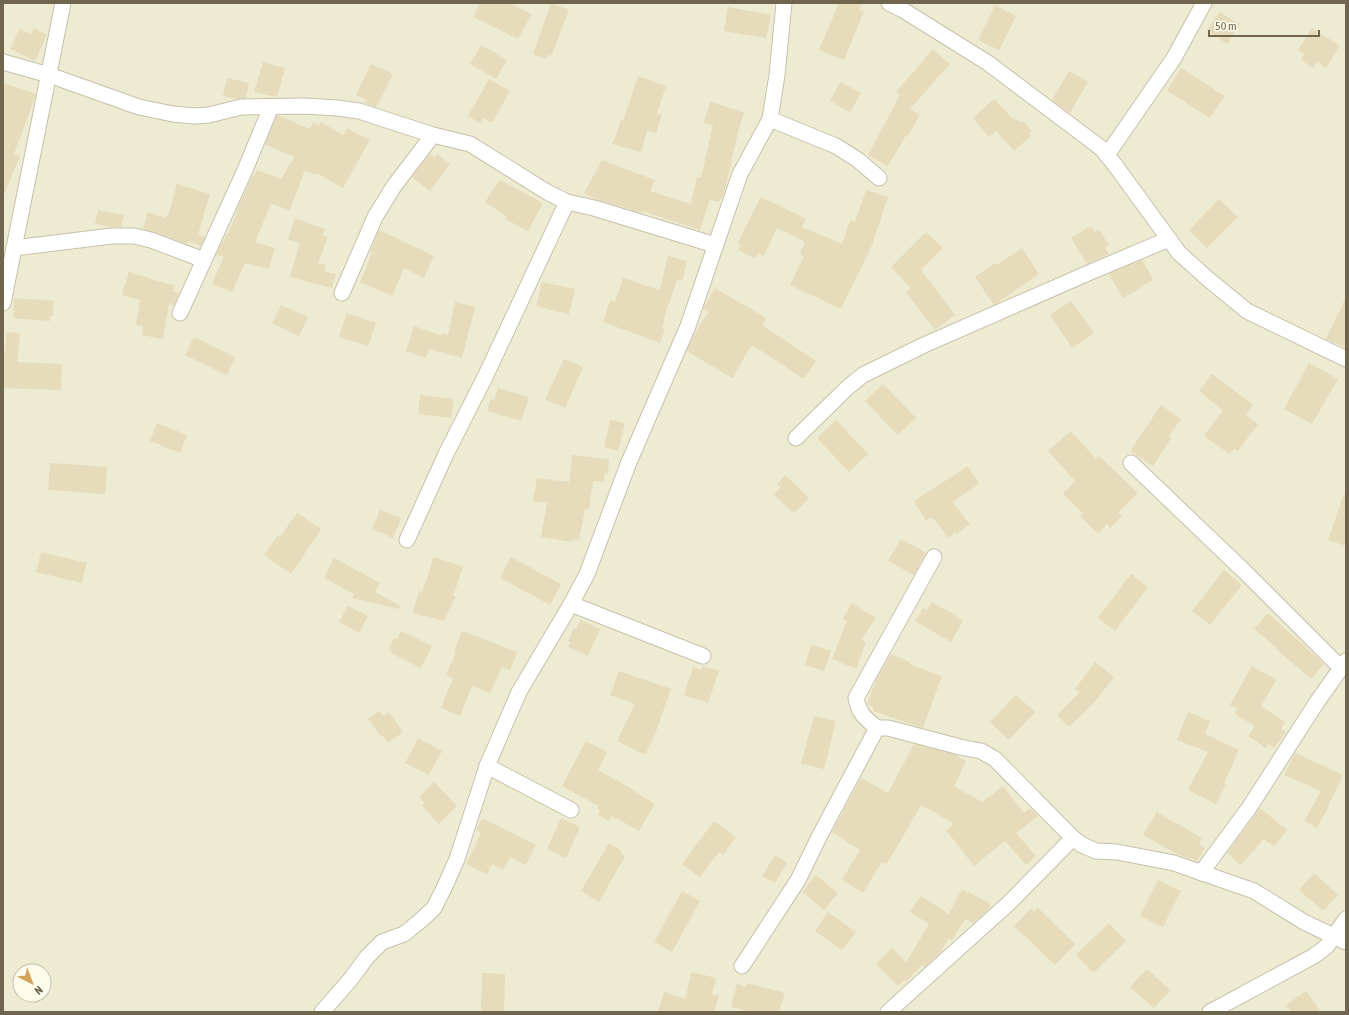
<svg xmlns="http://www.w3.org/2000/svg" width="1349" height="1015" font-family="'Asap Condensed',sans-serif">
	<rect width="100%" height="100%" fill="#f9f9e5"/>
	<path fill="#edebd2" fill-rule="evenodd" d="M3 3H1346V1012H3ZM20 971H44V995H20Z"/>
	<g fill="#e6dcbb">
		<polygon points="480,3 509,3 532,14 518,39 473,17"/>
		<polygon points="551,3 569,10 551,56 548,55 546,59 533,54"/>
		<polygon points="839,3 862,3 859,9 864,11 844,60 819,50"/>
		<polygon points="995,5 1016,16 999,50 978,40"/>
		<polygon points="728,7 771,15 766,38 724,31"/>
		<polygon points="1220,12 1240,25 1227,44 1207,30"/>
		<polygon points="34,28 47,35 35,61 10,49 20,29 31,34"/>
		<polygon points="1312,28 1340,46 1326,68 1317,62 1313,68 1301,60 1304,54 1298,50"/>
		<polygon points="481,45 507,60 496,79 470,64"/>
		<polygon points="933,49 950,64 910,109 920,115 908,136 906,135 888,166 868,155 900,95 896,92"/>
		<polygon points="263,62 285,68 277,97 254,92"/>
		<polygon points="371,64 393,74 376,107 364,103 366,100 356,95"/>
		<polygon points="1181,68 1225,96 1210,118 1167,91"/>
		<polygon points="1069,71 1088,82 1070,113 1052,100"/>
		<polygon points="638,76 666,86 657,114 662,115 656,133 647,130 641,152 612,144 616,136 621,120 623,121"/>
		<polygon points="227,78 249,83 246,98 237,99 223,96"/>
		<polygon points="489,79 510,91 492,123 483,118 480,123 468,116"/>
		<polygon points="840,82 861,93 850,112 830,101"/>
		<polygon points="3,83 36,94 14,154 20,156 3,197"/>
		<polygon points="994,99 1014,120 1016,118 1020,123 1023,121 1032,131 1029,134 1031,136 1014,151 996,131 989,137 973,118"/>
		<polygon points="710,102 744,112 738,132 726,186 722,198 720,198 719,202 710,200 700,230 642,211 642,213 595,199 584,193 602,160 655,180 650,191 691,204 697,177 701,178 713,125 704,123"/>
		<polygon points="277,115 310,129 313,122 319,126 321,122 343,135 347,128 370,140 343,188 316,173 315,175 305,170 290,210 271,204 255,242 275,248 269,269 245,263 232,292 212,284 224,257 216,255 223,241 224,241 226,234 228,234 237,213 236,212 253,175 254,176 257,170 281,179 294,157 265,144"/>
		<polygon points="430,154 435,157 437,154 450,164 430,191 412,177"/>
		<polygon points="500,180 543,203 528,231 505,219 506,216 485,202"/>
		<polygon points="177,184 210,194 198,235 205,237 201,246 188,241 187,244 154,232 143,229 148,212 166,218 168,214 169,214"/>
		<polygon points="866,190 888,197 872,245 841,309 790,285 804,256 800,254 805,242 777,228 764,256 758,253 755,258 738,250 741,245 737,244 761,197 806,219 802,227 842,244 850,221 855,222"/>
		<polygon points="1219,199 1238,217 1207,248 1189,230"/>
		<polygon points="98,210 124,215 121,227 111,227 95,224"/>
		<polygon points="295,218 325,229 323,235 328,237 318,263 326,265 325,272 336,274 332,288 290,277 300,243 288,239"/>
		<polygon points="1091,226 1095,232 1099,230 1109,245 1105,247 1109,254 1087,264 1071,238"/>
		<polygon points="379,230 434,256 424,278 404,268 392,296 360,282 372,253 370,252"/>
		<polygon points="926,232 943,248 921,270 955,315 935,330 906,292 911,288 891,267"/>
		<polygon points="1022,248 1039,274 994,305 975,277 995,263 997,265"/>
		<polygon points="668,256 687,261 682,281 677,280 663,320 665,320 662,328 665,329 660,343 603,322 610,301 615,302 623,278 660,290"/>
		<polygon points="1142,260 1153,280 1123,298 1109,274"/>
		<polygon points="129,272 175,286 173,291 179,293 174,305 169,304 163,339 142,335 143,326 136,325 140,300 122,295"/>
		<polygon points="542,282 575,289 569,314 536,306"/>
		<polygon points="715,288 766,318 762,325 816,361 804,379 752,345 732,378 687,351 693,337 708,312 703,309"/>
		<polygon points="1346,297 1346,348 1326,339"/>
		<polygon points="14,298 54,301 53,316 50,316 50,321 13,318"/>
		<polygon points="1071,301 1094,333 1072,348 1050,315"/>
		<polygon points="455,302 475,307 462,358 429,349 426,358 406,351 414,326 442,336 442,333 448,335"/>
		<polygon points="281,305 308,317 299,336 272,323"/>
		<polygon points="347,313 376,323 368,346 339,337"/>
		<polygon points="7,332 20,333 17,362 62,364 61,390 3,388 3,364"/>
		<polygon points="194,337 235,357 227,375 185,355"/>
		<polygon points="564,359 583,367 565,408 545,399"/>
		<polygon points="1309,363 1338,379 1312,424 1284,409"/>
		<polygon points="1212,374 1253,405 1246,415 1258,424 1238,451 1234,448 1230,454 1204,436 1223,410 1199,391"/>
		<polygon points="883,384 916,418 898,435 865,401"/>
		<polygon points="498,388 529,397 521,421 487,411 491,399 494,400"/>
		<polygon points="420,395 454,399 451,418 418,414"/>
		<polygon points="1161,405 1181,419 1169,436 1171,438 1153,466 1130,451"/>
		<polygon points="610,420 625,423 618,451 604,447"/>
		<polygon points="836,420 868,454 849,472 817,438"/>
		<polygon points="157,423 187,435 180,453 150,441"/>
		<polygon points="1071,431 1096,459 1099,456 1138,493 1118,513 1122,516 1110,528 1107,524 1098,534 1080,516 1083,513 1063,494 1075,481 1048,451"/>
		<polygon points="572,455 609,459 608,474 605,473 604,482 593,481 589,509 585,509 579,540 573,539 572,542 541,537 547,503 533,501 537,478 569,482"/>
		<polygon points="50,463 107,467 105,494 48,490"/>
		<polygon points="968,466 979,484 952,502 970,524 957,534 955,532 949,538 932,517 926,521 914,501"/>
		<polygon points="785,475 809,498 794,513 774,495 781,487 777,484"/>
		<polygon points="1344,494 1346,495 1346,546 1328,540"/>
		<polygon points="380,510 401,518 393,538 372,529"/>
		<polygon points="297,513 321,529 291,574 264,555 277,536 280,537"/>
		<polygon points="901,539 926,553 914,575 888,561"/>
		<polygon points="41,552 87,563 82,583 36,572"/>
		<polygon points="434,557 463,567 453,596 456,596 444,621 413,613 419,591 422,592"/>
		<polygon points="511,557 561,584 550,605 500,578"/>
		<polygon points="334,558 380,583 375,592 401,606 399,609 352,598 354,594 324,578"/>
		<polygon points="1224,570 1242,585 1210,625 1192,611"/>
		<polygon points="1131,574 1148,587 1115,631 1098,618"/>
		<polygon points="932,602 963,620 951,642 915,621 923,608 927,610"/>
		<polygon points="852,603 876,618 861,640 866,642 856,669 832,659 847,621 843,618"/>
		<polygon points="348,606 368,616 359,633 339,622"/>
		<polygon points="1268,613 1324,664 1311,679 1276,649 1277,648 1254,629"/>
		<polygon points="580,620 600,629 588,656 568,647 571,642 568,641 574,628 576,629"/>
		<polygon points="401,631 432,646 421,668 391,653 392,650 389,648 394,638 397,640"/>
		<polygon points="462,631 517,652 510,671 502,667 490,693 472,686 460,716 441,708 453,678 446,675 456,652 454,651"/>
		<polygon points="811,645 831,651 824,671 805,665"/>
		<polygon points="891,654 910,662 909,664 942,676 923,728 873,711 874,707 867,704 877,678"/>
		<polygon points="1095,662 1114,677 1094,703 1069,727 1057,715 1080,692 1075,689"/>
		<polygon points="703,666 719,671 708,703 684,695 693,667 701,670"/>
		<polygon points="1252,666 1276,680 1261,706 1285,722 1281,729 1286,732 1274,748 1268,744 1266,748 1248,736 1255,726 1235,714 1237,709 1230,705"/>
		<polygon points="619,671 671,689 654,737 645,755 617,741 635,704 610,695"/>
		<polygon points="1016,695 1035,712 1009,740 990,722"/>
		<polygon points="379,711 383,716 389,712 403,732 388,743 383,736 381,737 368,719"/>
		<polygon points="1188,712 1210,721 1205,734 1239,750 1224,783 1226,784 1216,804 1188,790 1208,752 1177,740"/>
		<polygon points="814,716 836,721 824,769 801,764"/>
		<polygon points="418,738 442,751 429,775 405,763"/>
		<polygon points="586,741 607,752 598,770 632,789 632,790 655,804 639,831 616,818 616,819 611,816 609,821 598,815 600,810 597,809 599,806 562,786"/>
		<polygon points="914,744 953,754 966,761 954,786 982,802 1003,786 1024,813 1030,808 1038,816 1016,833 1036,856 1026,865 1005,841 974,866 946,830 954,824 921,805 887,864 882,862 863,893 842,880 860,850 832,832 861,778 888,793"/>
		<polygon points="1295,753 1343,775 1328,806 1329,806 1317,828 1304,821 1321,791 1284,775"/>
		<polygon points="434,782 457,806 439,824 422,806 425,803 419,797"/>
		<polygon points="1260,808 1287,830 1274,847 1264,839 1241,865 1227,853"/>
		<polygon points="1157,812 1202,838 1199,844 1205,848 1197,861 1191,858 1190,859 1177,854 1143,835"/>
		<polygon points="482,818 536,845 526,865 510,857 503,870 492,864 487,874 466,864 481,833 476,830"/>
		<polygon points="561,818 580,827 566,858 547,849"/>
		<polygon points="714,821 736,837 723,855 719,852 700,877 682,864"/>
		<polygon points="609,843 622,851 621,854 625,856 599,902 581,891"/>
		<polygon points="775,855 787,863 775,883 762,876"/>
		<polygon points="1314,873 1338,895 1323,911 1299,890"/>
		<polygon points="816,875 838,893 824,910 802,892"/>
		<polygon points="1158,880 1181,891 1163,927 1140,916"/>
		<polygon points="962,889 991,904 987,911 978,919 977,919 973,923 965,919 952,940 949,938 940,953 925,967 922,965 906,982 904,980 898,986 876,964 892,948 906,962 929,924 910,912 921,896 949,914"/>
		<polygon points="682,891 700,901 672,952 654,942"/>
		<polygon points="1031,908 1034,911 1038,908 1075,944 1055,965 1014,926"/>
		<polygon points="828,912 856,932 842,950 815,931"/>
		<polygon points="1109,923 1126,941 1093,973 1076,955"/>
		<polygon points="1147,969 1170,990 1154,1008 1130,987"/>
		<polygon points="692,972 716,978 712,994 719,996 714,1012 658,1012 664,992 685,999"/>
		<polygon points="482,973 505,974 504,1012 481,1012"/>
		<polygon points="747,983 785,993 779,1012 751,1012 731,1007 737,984 746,987"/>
		<polygon points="1306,991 1321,1012 1291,1012 1286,1005"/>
	</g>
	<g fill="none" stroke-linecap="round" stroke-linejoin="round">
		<defs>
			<g id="minor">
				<polyline points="889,3 903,10 988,63 1101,148 1115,165 1179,253 1208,279 1247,311 1346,359"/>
				<polyline points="3,62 49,75 139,107 173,114 194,116 209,115 241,107 305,106 337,108 359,111 433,135 470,144 547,192 567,202 594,208 715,245"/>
				<polyline points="770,119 836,146 858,160 879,178"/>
				<polyline points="1107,155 1174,58 1204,3"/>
				<polyline points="14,248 112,236 134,236 151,240 204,260"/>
				<polyline points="342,293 375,217 394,186 433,135"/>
				<polyline points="3,303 63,3"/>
				<polyline points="180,313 245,170 271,107"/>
				<polyline points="796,438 847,388 863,375 924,345 1086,274 1169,239"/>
				<polyline points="1131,463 1245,572 1341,668"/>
				<polyline points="407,540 446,454 486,375 567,202"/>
				<polyline points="571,604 703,656"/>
				<path d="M877 728C865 718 859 714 856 698L934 557"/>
				<polyline points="487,766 571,810"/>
				<polyline points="1201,873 1249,808 1317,702 1346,661"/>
				<polyline points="742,966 798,880 820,835 877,728 888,728 960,747 981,751 995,759 1073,838 1082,845 1096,851 1117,852 1174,863 1254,891 1304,922 1346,942"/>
				<polyline points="322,1012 350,980 367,957 382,942 404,934 420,921 434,908 445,886 457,859 487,766 519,692 571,604 587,574 629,462 688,326 740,174 770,119 777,75 784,3"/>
				<polyline points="888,1012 1009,903 1073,838"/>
				<polyline points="1210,1012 1314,956 1327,946 1346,919"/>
			</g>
		</defs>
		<use href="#minor" stroke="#c7c1ab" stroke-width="17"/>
		<use href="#minor" stroke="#fff" stroke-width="15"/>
	</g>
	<rect width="1349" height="1015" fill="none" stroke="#6f664d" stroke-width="8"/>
	<g transform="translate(32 983) rotate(138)"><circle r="19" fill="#fdfceb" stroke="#c4c0ac"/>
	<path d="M0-3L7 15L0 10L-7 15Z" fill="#d5a259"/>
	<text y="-6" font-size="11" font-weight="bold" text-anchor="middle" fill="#6f664d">N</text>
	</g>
	<path d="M1209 30v6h110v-6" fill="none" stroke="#6f664d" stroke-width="2"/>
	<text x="1215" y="30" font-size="12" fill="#6f664d" stroke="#fdfceb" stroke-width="3" paint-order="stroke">50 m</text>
</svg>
